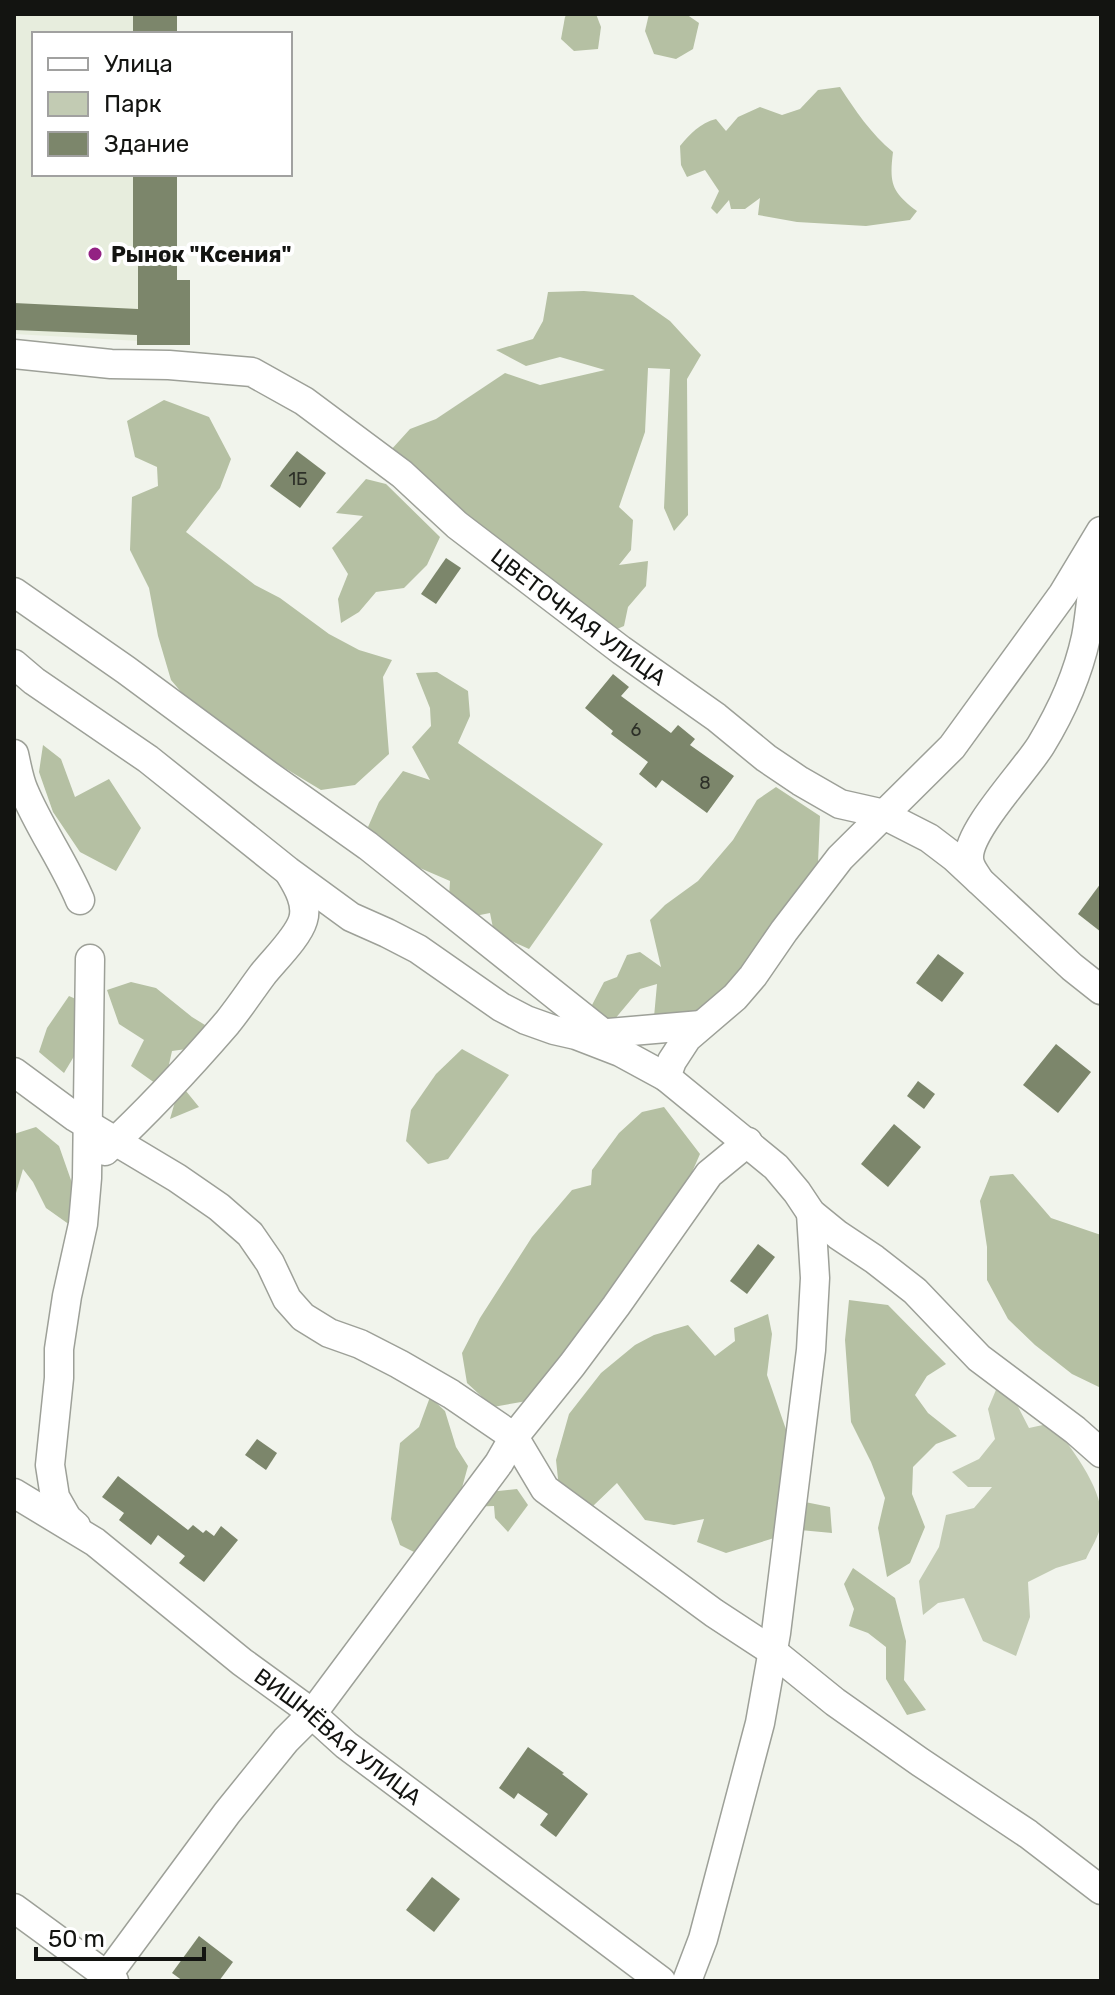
<svg xmlns="http://www.w3.org/2000/svg" width="1115" height="1995" font-family="Rubik,sans-serif">
	<rect width="100%" height="100%" fill="#f1f4ec"/>
	<polygon fill="#e7eddd" points="14,14 175,14 175,34 34,34 34,174 175,174 175,343 14,334"/>
	<path fill="#c2cbb3" d="M998 1385 1012 1395 1029 1428 1052 1423C1071 1448 1106 1491 1101 1524 1099 1536 1091 1548 1086 1559L1056 1568 1028 1582 1030 1617 1016 1656 983 1641 964 1598 938 1603 923 1615 919 1581 939 1547 946 1515 974 1508 992 1487H968L952 1472 979 1459 995 1439 988 1409Z"/>
	<g fill="#b5c0a3">
		<polygon points="567,14 596,14 601,27 598,49 574,51 561,39 565,17"/>
		<polygon points="649,14 686,14 699,23 693,49 676,59 654,54 645,31"/>
		<path d="M840 87C855 110 871 134 893 152 889 184 892 192 917 211L910 220 866 226 797 222 758 215 760 198 745 209H731L729 200 717 214 711 208 719 191 705 170 687 177 681 165 680 146C690 134 700 123 716 119L726 131 738 117 760 107 782 115 800 109 818 90Z"/>
		<polygon points="584,291 633,295 670,321 701,355 687,379 688,515 674,531 664,508 670,369 648,368 645,432 619,507 633,520 631,550 619,565 648,561 646,586 628,607 624,626 610,632 558,592 390,451 410,429 436,419 505,373 540,385 605,370 560,357 526,366 496,350 533,339 543,321 548,292"/>
		<polygon points="164,400 209,417 231,459 220,488 186,532 255,585 280,598 329,634 359,650 392,660 383,677 389,754 355,785 321,790 278,764 214,731 171,680 158,636 149,588 130,550 132,497 158,486 157,467 135,457 127,421"/>
		<polygon points="366,479 386,484 440,537 427,565 404,588 376,592 359,612 341,623 338,599 348,574 332,548 363,516 336,513"/>
		<polygon points="437,672 468,691 470,716 458,743 603,844 529,949 494,933 490,913 465,918 449,898 450,881 406,862 368,827 379,802 403,771 430,780 412,747 431,726 430,708 416,673"/>
		<polygon points="43,745 61,759 75,797 109,779 141,828 116,871 80,852 53,812 39,772"/>
		<polygon points="776,787 820,816 818,863 805,907 698,1019 654,1017 657,984 640,989 609,1026 592,1005 604,982 617,977 627,955 640,952 661,967 650,920 665,905 698,881 733,840 757,800"/>
		<polygon points="131,982 156,988 192,1017 218,1033 201,1047 172,1051 168,1069 199,1107 170,1119 176,1098 131,1066 144,1040 119,1024 107,990"/>
		<polygon points="69,996 78,1000 79,1048 64,1073 39,1052 47,1028"/>
		<polygon points="462,1049 509,1075 448,1159 428,1164 406,1141 411,1110 436,1074"/>
		<polygon points="664,1107 700,1154 682,1195 574,1345 527,1401 493,1407 467,1383 462,1353 480,1318 532,1237 572,1190 591,1185 592,1170 619,1133 642,1112"/>
		<polygon points="36,1127 59,1146 72,1183 77,1230 46,1208 33,1182 23,1169 14,1200 14,1134"/>
		<polygon points="1013,1174 1051,1218 1101,1235 1101,1388 1072,1374 1035,1345 1008,1319 987,1280 987,1247 980,1201 990,1176"/>
		<polygon points="849,1300 888,1305 946,1364 927,1376 915,1395 928,1413 957,1436 936,1444 913,1467 912,1494 925,1527 910,1563 887,1577 878,1528 885,1498 871,1462 851,1422 845,1340"/>
		<polygon points="768,1314 772,1334 767,1375 789,1438 805,1502 830,1507 832,1533 800,1530 726,1553 697,1542 704,1519 674,1525 645,1520 617,1483 593,1506 559,1488 556,1460 569,1414 601,1373 635,1345 654,1335 688,1325 715,1356 735,1341 734,1328"/>
		<polygon points="430,1397 445,1411 456,1447 468,1466 460,1495 517,1489 528,1505 508,1532 495,1518 494,1506 465,1507 422,1556 400,1545 391,1519 400,1443 419,1427"/>
		<polygon points="853,1568 895,1598 906,1641 904,1680 926,1710 907,1715 886,1679 886,1647 868,1633 849,1626 854,1609 844,1584"/>
	</g>
	<g fill="#7c866b">
		<rect x="133" y="14" width="44" height="20"/>
		<polygon points="133,174 177,174 177,280 190,280 190,345 137,345 137,335 14,330 14,303 138,309 138,250 133,250"/>
		<polygon points="297,451 326,473 300,508 270,486"/>
		<polygon points="446,558 461,568 436,604 421,594"/>
		<polygon points="613,674 629,687 621,696 671,733 678,725 695,739 690,745 734,776 707,813 662,780 656,788 639,774 648,762 611,734 613,731 585,708"/>
		<polygon points="1101,883 1101,932 1078,914"/>
		<polygon points="938,954 964,973 942,1002 916,983"/>
		<polygon points="1056,1044 1091,1072 1058,1113 1023,1085"/>
		<polygon points="918,1081 935,1094 924,1109 907,1096"/>
		<polygon points="894,1124 921,1147 888,1187 861,1164"/>
		<polygon points="758,1244 775,1257 747,1294 730,1281"/>
		<polygon points="257,1439 277,1453 266,1470 245,1455"/>
		<polygon points="118,1476 188,1530 193,1525 203,1533 206,1530 214,1536 221,1526 238,1540 204,1582 179,1563 185,1556 158,1535 151,1545 119,1520 124,1513 102,1497"/>
		<polygon points="528,1747 564,1773 562,1774 588,1794 556,1837 540,1825 548,1814 518,1793 514,1799 499,1788"/>
		<polygon points="432,1877 460,1899 434,1932 406,1910"/>
		<polygon points="199,1936 233,1962 219,1981 183,1981 172,1973"/>
	</g>
	<g fill="none" stroke-linecap="round" stroke-linejoin="round">
		<defs>
			<g id="minor">
				<path id="s1" d="M14 354 111 364 169 365 252 372 304 401 402 474 457 525 621 650 716 717 766 758 800 781 840 804 880 813 929 838 954 857 1072 967 1101 990"/>
				<polyline points="14,592 126,670 268,775 368,846 604,1034"/>
				<polyline points="14,664 34,681 148,759 288,871 351,917 387,933 418,949 501,1007 526,1020 554,1030 576,1035 620,1052 666,1077 776,1167 797,1192 811,1213 838,1235 874,1259 915,1291 979,1358 1075,1430 1101,1453"/>
				<path d="M14 754C17 767 19 780 24 791 40 829 64 862 80 900"/>
				<path d="M979 880C975 873 969 867 969 858 968 830 1025 771 1041 745 1061 712 1078 674 1086 637 1092 606 1092 575 1100 545"/>
				<polyline points="585,1035 701,1025"/>
				<polyline points="14,1072 75,1117 177,1178 219,1207 250,1234 270,1263 287,1299 303,1317 329,1333 360,1344 399,1364 451,1394 514,1437 545,1489 714,1613 772,1651 835,1702 920,1762 1028,1834 1101,1890"/>
				<polyline points="666,1077 672,1061 687,1038 735,997 753,976 784,931 840,858 952,747 1063,594 1101,531"/>
				<path d="M105 1151C148 1111 189 1067 227 1023 240 1007 251 990 263 974 275 959 298 937 303 920 308 904 298 887 290 874"/>
				<path id="s2" d="M14 1493 95 1542 242 1662 304 1707 346 1745 661 1981"/>
				<polyline points="76,1526 67,1518 55,1497 50,1465 59,1378 59,1349 67,1296 83,1224 87,1178 90,959"/>
				<polyline points="14,1908 114,1981"/>
				<polyline points="103,1981 227,1813 286,1740 312,1714 499,1463 514,1437 572,1365 616,1306 709,1174 748,1142"/>
				<polyline points="687,1981 703,1939 760,1723 776,1633 811,1350 815,1278 811,1213"/>
			</g>
		</defs>
		<use href="#minor" stroke="#9da098" stroke-width="31"/>
		<use href="#minor" stroke="#fff" stroke-width="28"/>
	</g>
	<circle fill="#932283" stroke="#fff" stroke-width="3" cx="95" cy="254" r="8"/>
	<g text-anchor="middle" stroke-width="8" stroke-linejoin="round" paint-order="stroke">
		<g font-size="18" fill="#2d3028">
			<text x="298" y="485">1Б</text>
			<text x="636" y="736">6</text>
			<text x="705" y="789">8</text>
		</g>
		<g font-size="22" font-weight="bold" fill="#131411" stroke="#fff" text-anchor="start">
			<text x="111" y="262">Рынок "Ксения"</text>
		</g>
		<g font-size="22" fill="#131411" stroke="#fff">
			<text dy="8" stroke="none"><textPath href="#s1" startOffset="648">ЦВЕТОЧНАЯ УЛИЦА</textPath></text>
			<text dy="8" stroke="none"><textPath href="#s2" startOffset="406">ВИШНЁВАЯ УЛИЦА</textPath></text>
		</g>
	</g>
	<rect width="1115" height="1995" fill="none" stroke="#131411" stroke-width="32"/>
	<rect x="32" y="32" width="260" height="144" fill="#ffffff" stroke="#a1a1a0" stroke-width="2"/>
	<rect x="48" y="58" width="40" height="12" fill="#ffffff" stroke="#a1a1a0" stroke-width="2"/>
	<text x="104" y="72" font-size="24" fill="#131411">Улица</text>
	<rect x="48" y="92" width="40" height="24" fill="#c2cbb3" stroke="#a1a1a0" stroke-width="2"/>
	<text x="104" y="112" font-size="24" fill="#131411">Парк</text>
	<rect x="48" y="132" width="40" height="24" fill="#7c866b" stroke="#a1a1a0" stroke-width="2"/>
	<text x="104" y="152" font-size="24" fill="#131411">Здание</text>
	<path d="M36 1947v12h168v-12" fill="none" stroke="#131411" stroke-width="4"/>
	<text x="48" y="1947" font-size="24" fill="#131411" stroke="#ffffff" stroke-width="6" paint-order="stroke">50 m</text>
</svg>
